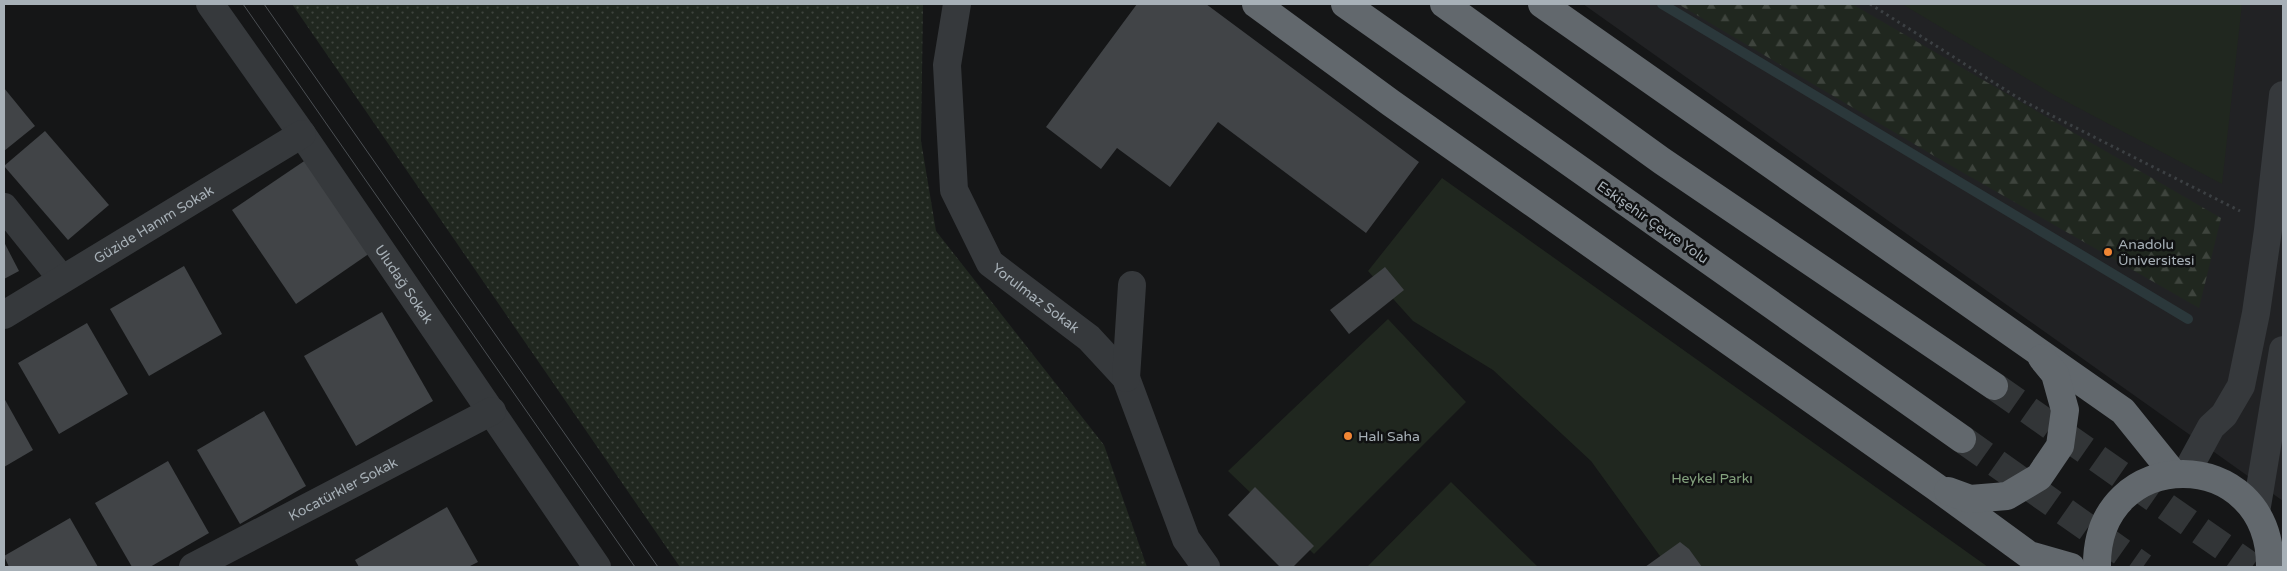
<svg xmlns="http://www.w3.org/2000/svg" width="2287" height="571" font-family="'Varela Round',sans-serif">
	<defs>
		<pattern id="grass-dots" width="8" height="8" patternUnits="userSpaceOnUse" patternTransform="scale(1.25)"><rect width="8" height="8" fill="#20271f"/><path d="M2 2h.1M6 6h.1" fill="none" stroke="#3e443d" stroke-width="1.8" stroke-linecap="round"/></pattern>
		<pattern id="forest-firs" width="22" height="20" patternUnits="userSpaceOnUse" patternTransform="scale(1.25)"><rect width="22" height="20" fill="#20271f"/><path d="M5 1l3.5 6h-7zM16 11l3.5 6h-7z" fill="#3e443d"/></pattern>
	</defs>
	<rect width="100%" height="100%" fill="#151617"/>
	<polygon fill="#212224" points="1583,4 2283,4 2283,501"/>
	<polygon fill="url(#grass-dots)" points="292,4 923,4 921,141 936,231 1104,445 1147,567 680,567"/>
	<polygon fill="url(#forest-firs)" points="1678,4 1852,4 2221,218 2199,308 1941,160"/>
	<g fill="#20271f">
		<polygon points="1902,4 2242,4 2222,184 2054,95"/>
		<polygon points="1442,178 1988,567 1668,567 1591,461 1493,370 1413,321 1368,271"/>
		<polygon points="1388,319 1466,402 1314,554 1228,471"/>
		<polygon points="1451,482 1538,567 1367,567"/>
	</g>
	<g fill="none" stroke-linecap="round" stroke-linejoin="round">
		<polyline stroke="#2b383b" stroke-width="10" points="1662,4 2188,319"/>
	</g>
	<g fill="#414447">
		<polygon points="1137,4 1206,4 1419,162 1366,233 1218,122 1170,187 1117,148 1101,169 1046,127"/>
		<polygon points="4,88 35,126 4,151"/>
		<polygon points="45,131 109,205 68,240 4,166"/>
		<polygon points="322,149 386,242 296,304 232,210"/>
		<polygon points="4,242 19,271 4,279"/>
		<polygon points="184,266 222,334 149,376 110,309"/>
		<polygon points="1385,267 1404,290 1349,334 1330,310"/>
		<polygon points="382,312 433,401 356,446 304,356"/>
		<polygon points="87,323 128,394 59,434 18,363"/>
		<polygon points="4,398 33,450 4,467"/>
		<polygon points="264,411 306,486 240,524 197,450"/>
		<polygon points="168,461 209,533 150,567 132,567 95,503"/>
		<polygon points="1255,487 1314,546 1293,567 1280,567 1228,515"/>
		<polygon points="447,507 478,562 468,567 359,567 355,560"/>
		<polygon points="70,518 98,567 9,567 4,556"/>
		<polygon points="1680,542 1689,549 1702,567 1645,567"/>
	</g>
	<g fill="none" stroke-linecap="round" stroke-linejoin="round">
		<g stroke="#323537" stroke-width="28" stroke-dasharray="28 14" stroke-linecap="butt">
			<polyline points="1994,386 2252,567"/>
			<polyline points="1962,439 2143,567"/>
		</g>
		<polyline stroke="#3c4043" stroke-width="3" stroke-dasharray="2.5 4" stroke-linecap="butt" points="1870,4 2023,101 2240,211"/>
		<g stroke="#36393c" stroke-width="28">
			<path id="s1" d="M210 4 302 134 597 567"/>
			<path id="s2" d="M957 4 947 65 954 190 990 263 1089 338 1126 378 1186 539 1206 567"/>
			<polyline points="4,207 62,279"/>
			<path id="s3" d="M4 315 302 134"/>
			<polyline points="1126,378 1132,285"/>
			<polyline points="2186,473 2211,427 2224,415 2241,386 2256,313 2268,230 2283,95"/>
			<polyline points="2256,512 2283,350"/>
			<path id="s4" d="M193 567 492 411"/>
		</g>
		<g stroke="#62686d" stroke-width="28">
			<polyline points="1256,4 1391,103 1936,487 2029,555 2071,567"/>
			<polyline points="1345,4 1962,439"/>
			<polyline points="1444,4 1662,161 1994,386"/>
			<polyline points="1542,4 2123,411 2173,473"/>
			<polyline points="1948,491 1970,499 2007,496 2039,477 2060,446 2065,410 2055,374 2042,358"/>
			<path d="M2097 567C2095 443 2271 443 2270 567"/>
		</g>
		<g stroke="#4b4f53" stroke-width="1">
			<polyline points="243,4 635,567"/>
			<polyline points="264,4 658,567"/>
		</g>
	</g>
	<g fill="#f18634" stroke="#101112" stroke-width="2">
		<circle cx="2108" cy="252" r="5"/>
		<circle cx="1348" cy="436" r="5"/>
	</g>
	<g text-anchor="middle" stroke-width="5" stroke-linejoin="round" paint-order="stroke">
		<g font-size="14" fill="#a7b0b7" stroke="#101112">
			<text transform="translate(1653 222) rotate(35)" y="5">Eskişehir Çevre Yolu</text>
			<text dy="5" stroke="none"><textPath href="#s3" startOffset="175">Güzide Hanım Sokak</textPath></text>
			<text dy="5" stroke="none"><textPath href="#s1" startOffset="341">Uludağ Sokak</textPath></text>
			<text dy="5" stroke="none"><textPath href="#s2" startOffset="326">Yorulmaz Sokak</textPath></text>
			<text dy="5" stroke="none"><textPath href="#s4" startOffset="169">Kocatürkler Sokak</textPath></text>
		</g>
		<g font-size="14" fill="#a7b0b7" stroke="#101112" text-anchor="start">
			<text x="2118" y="249">Anadolu<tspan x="2118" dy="16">Üniversitesi</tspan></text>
			<text x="1358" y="441">Halı Saha</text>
		</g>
		<g font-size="14" fill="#84a27e" stroke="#101112">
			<text x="1712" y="483">Heykel Parkı</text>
		</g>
	</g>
	<rect width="2287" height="571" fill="none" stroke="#a7b0b7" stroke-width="10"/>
</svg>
